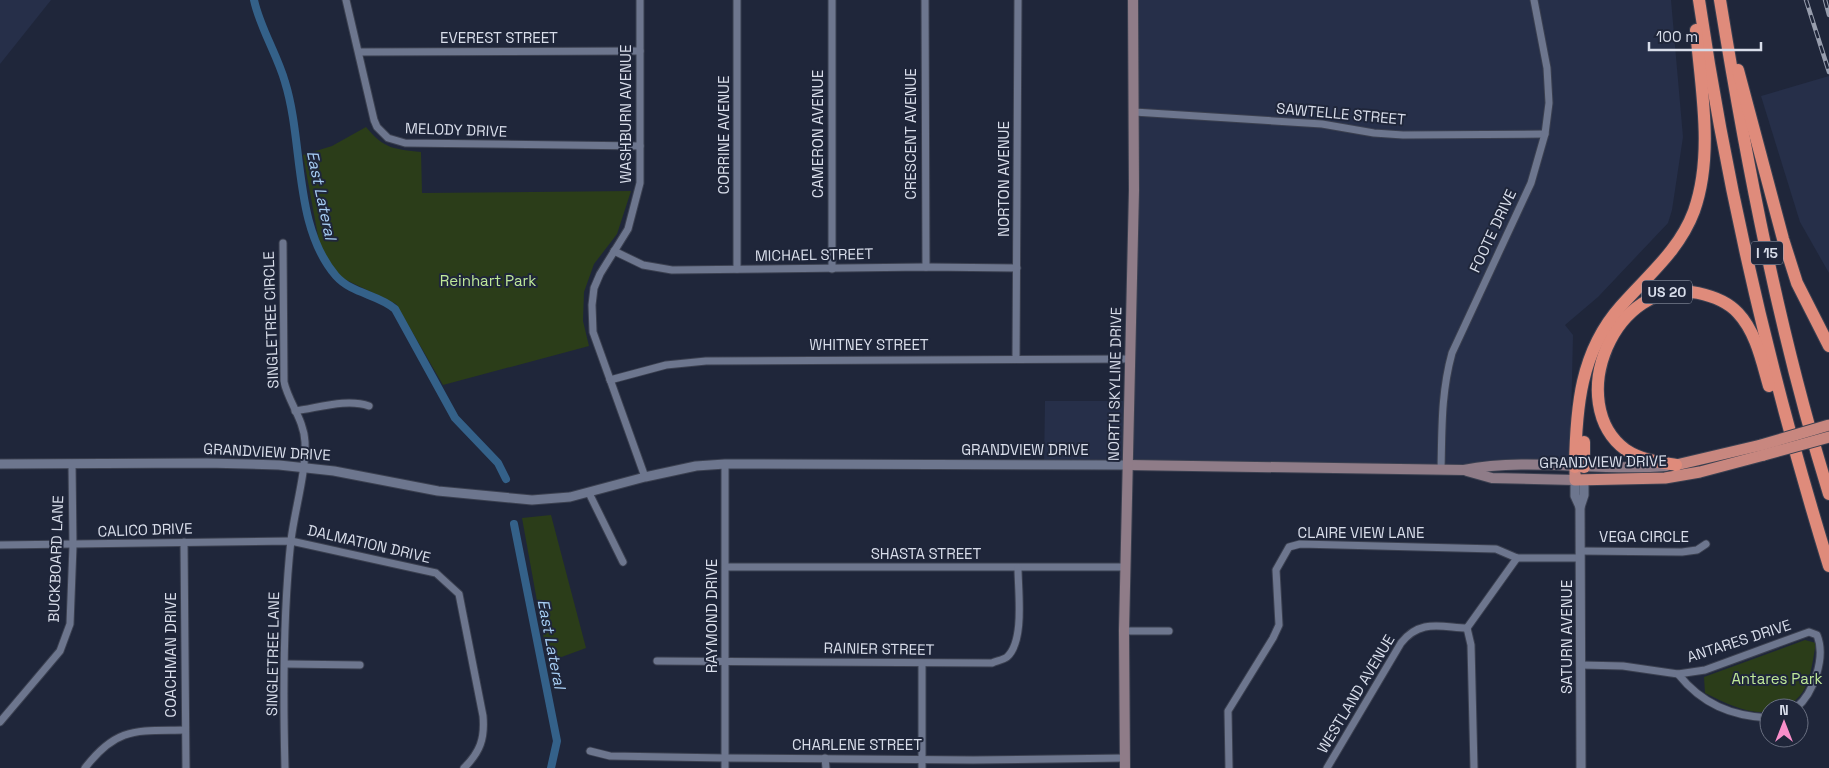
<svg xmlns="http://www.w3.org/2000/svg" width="1829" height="768" font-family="'Space Grotesk',sans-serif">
	<rect width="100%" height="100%" fill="#1f263a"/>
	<g fill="#262f49">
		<polygon points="0,0 51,0 0,64"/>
		<polygon points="1133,0 1671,0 1683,137 1672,210 1668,223 1598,297 1565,325 1573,335 1570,466 1464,470 1044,465 1045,401 1129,401"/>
		<polygon points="1829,76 1829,273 1800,222 1761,96"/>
	</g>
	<g fill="#2b3d19">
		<path d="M366 127C384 149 394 149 421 152L422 193 631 191 617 234 594 264 584 292 583 321 589 346 443 385 396 304 342 278 321 252 303 155 332 146Z"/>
		<polygon points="551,515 586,648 548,662 522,518"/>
		<path d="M1805 640 1816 643C1810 675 1809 708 1769 708V712C1745 714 1726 703 1705 693L1704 677Z"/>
	</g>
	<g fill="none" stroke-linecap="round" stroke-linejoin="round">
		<g stroke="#346189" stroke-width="8">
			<path d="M254 0C260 28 277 54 285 82 304 143 293 226 336 276 352 294 378 294 395 309L455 418 498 463 506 479"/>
			<polyline points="514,524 557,741 551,768"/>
		</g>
		<defs>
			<g id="minor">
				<polyline points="346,0 374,120 377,127 388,138 405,143 640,146"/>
				<polyline points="640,0 640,183 628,229 600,274 594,288 592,305 593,332 645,477"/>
				<polyline points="737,0 737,269"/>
				<polyline points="832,0 832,269"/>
				<polyline points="925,0 926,267"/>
				<polyline points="359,52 640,51"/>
				<polyline points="1134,112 1322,124 1374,133 1403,135 1545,134"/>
				<path d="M283 243 284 382C289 403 304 420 305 442 306 474 295 508 291 540 283 613 283 695 285 768"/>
				<polyline points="614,251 643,265 672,270 926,267 1017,268"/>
				<polyline points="1016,359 1018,0"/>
				<polyline points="610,380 666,365 706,361 1130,359"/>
				<path d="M295 411C318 408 347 398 369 406"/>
				<polyline points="725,464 725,768"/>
				<path d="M1441 470C1442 428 1441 393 1452 353L1531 183 1545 134 1549 103 1547 68 1534 0"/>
				<polyline points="589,493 623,562"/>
				<polyline points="184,542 186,768"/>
				<path d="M0 545 291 541 436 573 459 594 483 716C485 739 480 752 464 768"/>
				<polyline points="1580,551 1682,552 1697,550 1706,544"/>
				<polyline points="726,567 1125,567"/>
				<polyline points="1467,628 1471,645 1474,768"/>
				<polyline points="1467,628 1517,558"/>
				<polyline points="1124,631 1169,631"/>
				<path d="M657 661 992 663C996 661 1003 660 1007 657 1025 641 1018 591 1018 568"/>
				<polyline points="286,664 360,665"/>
				<polyline points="1581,665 1623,666 1678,674"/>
				<path d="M1769 718C1731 716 1702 704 1678 674L1705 670 1809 632 1817 635C1826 657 1814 693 1796 708"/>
				<polyline points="0,722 60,651 70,624 73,546 72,464"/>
				<polyline points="590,751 610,756 725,758 973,760 1125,758"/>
				<polyline points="825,758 826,768"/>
				<path d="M85 768C117 726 137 731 185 730"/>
				<polyline points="922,768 922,664"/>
				<polyline points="1229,768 1228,711 1273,638 1279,625 1276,570 1289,547 1300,544 1496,549 1517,558 1580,558"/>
				<path d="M1327 768 1401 643C1420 619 1440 627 1467 628"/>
			</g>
			<g id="tertiary">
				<polyline points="0,464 207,463 279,465 334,471 438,491 532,500 570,497 645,477 696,466 725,464 1128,465"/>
				<polyline points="1575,480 1575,496 1580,507"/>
				<polyline points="1581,768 1580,507 1584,495 1584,480"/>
			</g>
			<g id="secondary">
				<path d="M1128 465 1464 470C1530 457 1599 472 1666 466"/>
				<polyline points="1467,471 1492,478 1575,480"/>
				<polyline points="1125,768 1124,631 1134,190 1133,0"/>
			</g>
			<g id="trunk">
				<polyline points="1676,465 1761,445"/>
				<polyline points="1575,467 1575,480 1665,478 1700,472 1764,455"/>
			</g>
			<g id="motorway">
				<path d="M1699 0C1727 191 1772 381 1829 566"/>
				<path d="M1720 0C1747 166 1779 333 1829 494"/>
				<polyline points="1738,70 1783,239 1797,283 1829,346"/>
				<path d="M1676 465C1659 462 1641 460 1626 450 1563 404 1614 275 1698 293 1712 296 1728 302 1738 313 1756 332 1762 362 1769 386"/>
				<path d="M1575 467C1576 408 1580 352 1621 306 1648 275 1679 251 1694 211 1714 155 1701 88 1696 30"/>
				<polyline points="1584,467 1584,442"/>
			</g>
		</defs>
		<use href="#minor" stroke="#3b4050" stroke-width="9"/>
		<use href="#tertiary" stroke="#3b4050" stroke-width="11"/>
		<use href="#secondary" stroke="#3b4050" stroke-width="12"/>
		<use href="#trunk" stroke="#3b4050" stroke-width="13"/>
		<use href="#motorway" stroke="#3b4050" stroke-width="14"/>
		<use href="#minor" stroke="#6d768e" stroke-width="7"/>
		<use href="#tertiary" stroke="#6d768e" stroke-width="9"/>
		<use href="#secondary" stroke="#8f7c88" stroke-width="10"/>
		<use href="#trunk" stroke="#c8877f" stroke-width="11"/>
		<use href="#motorway" stroke="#df8b7b" stroke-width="12"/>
		<defs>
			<g id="rail">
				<polyline points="1806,0 1829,72"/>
				<polyline points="1825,0 1829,15"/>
			</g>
		</defs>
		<use href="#rail" stroke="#979dad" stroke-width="4.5"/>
		<use href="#rail" stroke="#1f263a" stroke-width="2.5" stroke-dasharray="8" stroke-linecap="butt"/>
		<defs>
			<g id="trunk-bridge">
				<polyline points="1761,445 1829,425"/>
				<polyline points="1764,455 1829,437"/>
			</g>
		</defs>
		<use href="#trunk-bridge" stroke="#3b4050" stroke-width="13" stroke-linecap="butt"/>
		<use href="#trunk-bridge" stroke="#c8877f" stroke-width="11"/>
	</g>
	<g text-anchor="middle" stroke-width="4" stroke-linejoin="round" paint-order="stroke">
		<g fill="#1f263a" stroke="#a0a6b5" stroke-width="1">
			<rect x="1751" y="241.5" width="32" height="23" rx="4"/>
			<rect x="1642" y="280.5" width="50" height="23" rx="4"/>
		</g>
		<g font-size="14" font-weight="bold" fill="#d8ddea">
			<text x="1767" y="258">I 15</text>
			<text x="1667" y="297">US 20</text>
		</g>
		<g font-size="15" fill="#d8ddea" stroke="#1f263a">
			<text x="499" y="43">EVEREST STREET</text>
			<text transform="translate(626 114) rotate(-90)" y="5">WASHBURN AVENUE</text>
			<text transform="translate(1341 114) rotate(5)" y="5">SAWTELLE STREET</text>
			<text transform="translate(456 130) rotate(2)" y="5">MELODY DRIVE</text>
			<text transform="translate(818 134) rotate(-90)" y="5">CAMERON AVENUE</text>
			<text transform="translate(911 134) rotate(-90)" y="5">CRESCENT AVENUE</text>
			<text transform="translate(724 135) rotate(-90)" y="5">CORRINE AVENUE</text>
			<text transform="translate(1004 179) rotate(-90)" y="5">NORTON AVENUE</text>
			<text transform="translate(1493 231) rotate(-65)" y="5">FOOTE DRIVE</text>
			<text transform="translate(814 255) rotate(-1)" y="5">MICHAEL STREET</text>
			<text transform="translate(271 320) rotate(-92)" y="5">SINGLETREE CIRCLE</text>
			<text x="869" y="350">WHITNEY STREET</text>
			<text transform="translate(1115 384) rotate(-89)" y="5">NORTH SKYLINE DRIVE</text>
			<text x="1025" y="455">GRANDVIEW DRIVE</text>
			<text transform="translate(267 452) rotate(3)" y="5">GRANDVIEW DRIVE</text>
			<text transform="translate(1603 462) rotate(-1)" y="5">GRANDVIEW DRIVE</text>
			<text transform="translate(145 530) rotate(-2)" y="5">CALICO DRIVE</text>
			<text x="1361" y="538">CLAIRE VIEW LANE</text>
			<text x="1644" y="542">VEGA CIRCLE</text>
			<text transform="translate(369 544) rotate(13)" y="5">DALMATION DRIVE</text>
			<text x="926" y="559">SHASTA STREET</text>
			<text transform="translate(56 559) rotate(-88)" y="5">BUCKBOARD LANE</text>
			<text transform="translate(712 616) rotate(-90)" y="5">RAYMOND DRIVE</text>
			<text transform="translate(1567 637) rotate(-90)" y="5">SATURN AVENUE</text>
			<text transform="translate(1739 641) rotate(-18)" y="5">ANTARES DRIVE</text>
			<text transform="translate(879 649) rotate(1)" y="5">RAINIER STREET</text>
			<text transform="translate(273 654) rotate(-89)" y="5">SINGLETREE LANE</text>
			<text transform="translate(171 655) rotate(-90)" y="5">COACHMAN DRIVE</text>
			<text transform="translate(1356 694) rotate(-59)" y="5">WESTLAND AVENUE</text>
			<text x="857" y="750">CHARLENE STREET</text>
		</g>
		<g font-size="15" fill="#bfe899" stroke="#1f263a">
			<text x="488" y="286">Reinhart Park</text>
			<text x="1777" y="684">Antares Park</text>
		</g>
		<g font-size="16" font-style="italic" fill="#a6cdf3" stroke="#1f263a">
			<text transform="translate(322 195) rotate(78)" y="6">East Lateral</text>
			<text transform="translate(552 644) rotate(79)" y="6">East Lateral</text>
		</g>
	</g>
	<g transform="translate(1784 723)"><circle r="24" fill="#1f263a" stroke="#696f80"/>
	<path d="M0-4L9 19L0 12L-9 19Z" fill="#f98fca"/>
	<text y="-8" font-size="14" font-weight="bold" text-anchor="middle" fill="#d8ddea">N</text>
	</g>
	<path d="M1649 42v8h112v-8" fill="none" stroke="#d8ddea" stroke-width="2.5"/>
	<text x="1656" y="42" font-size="15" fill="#d8ddea" stroke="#1f263a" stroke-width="4" paint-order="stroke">100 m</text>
</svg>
